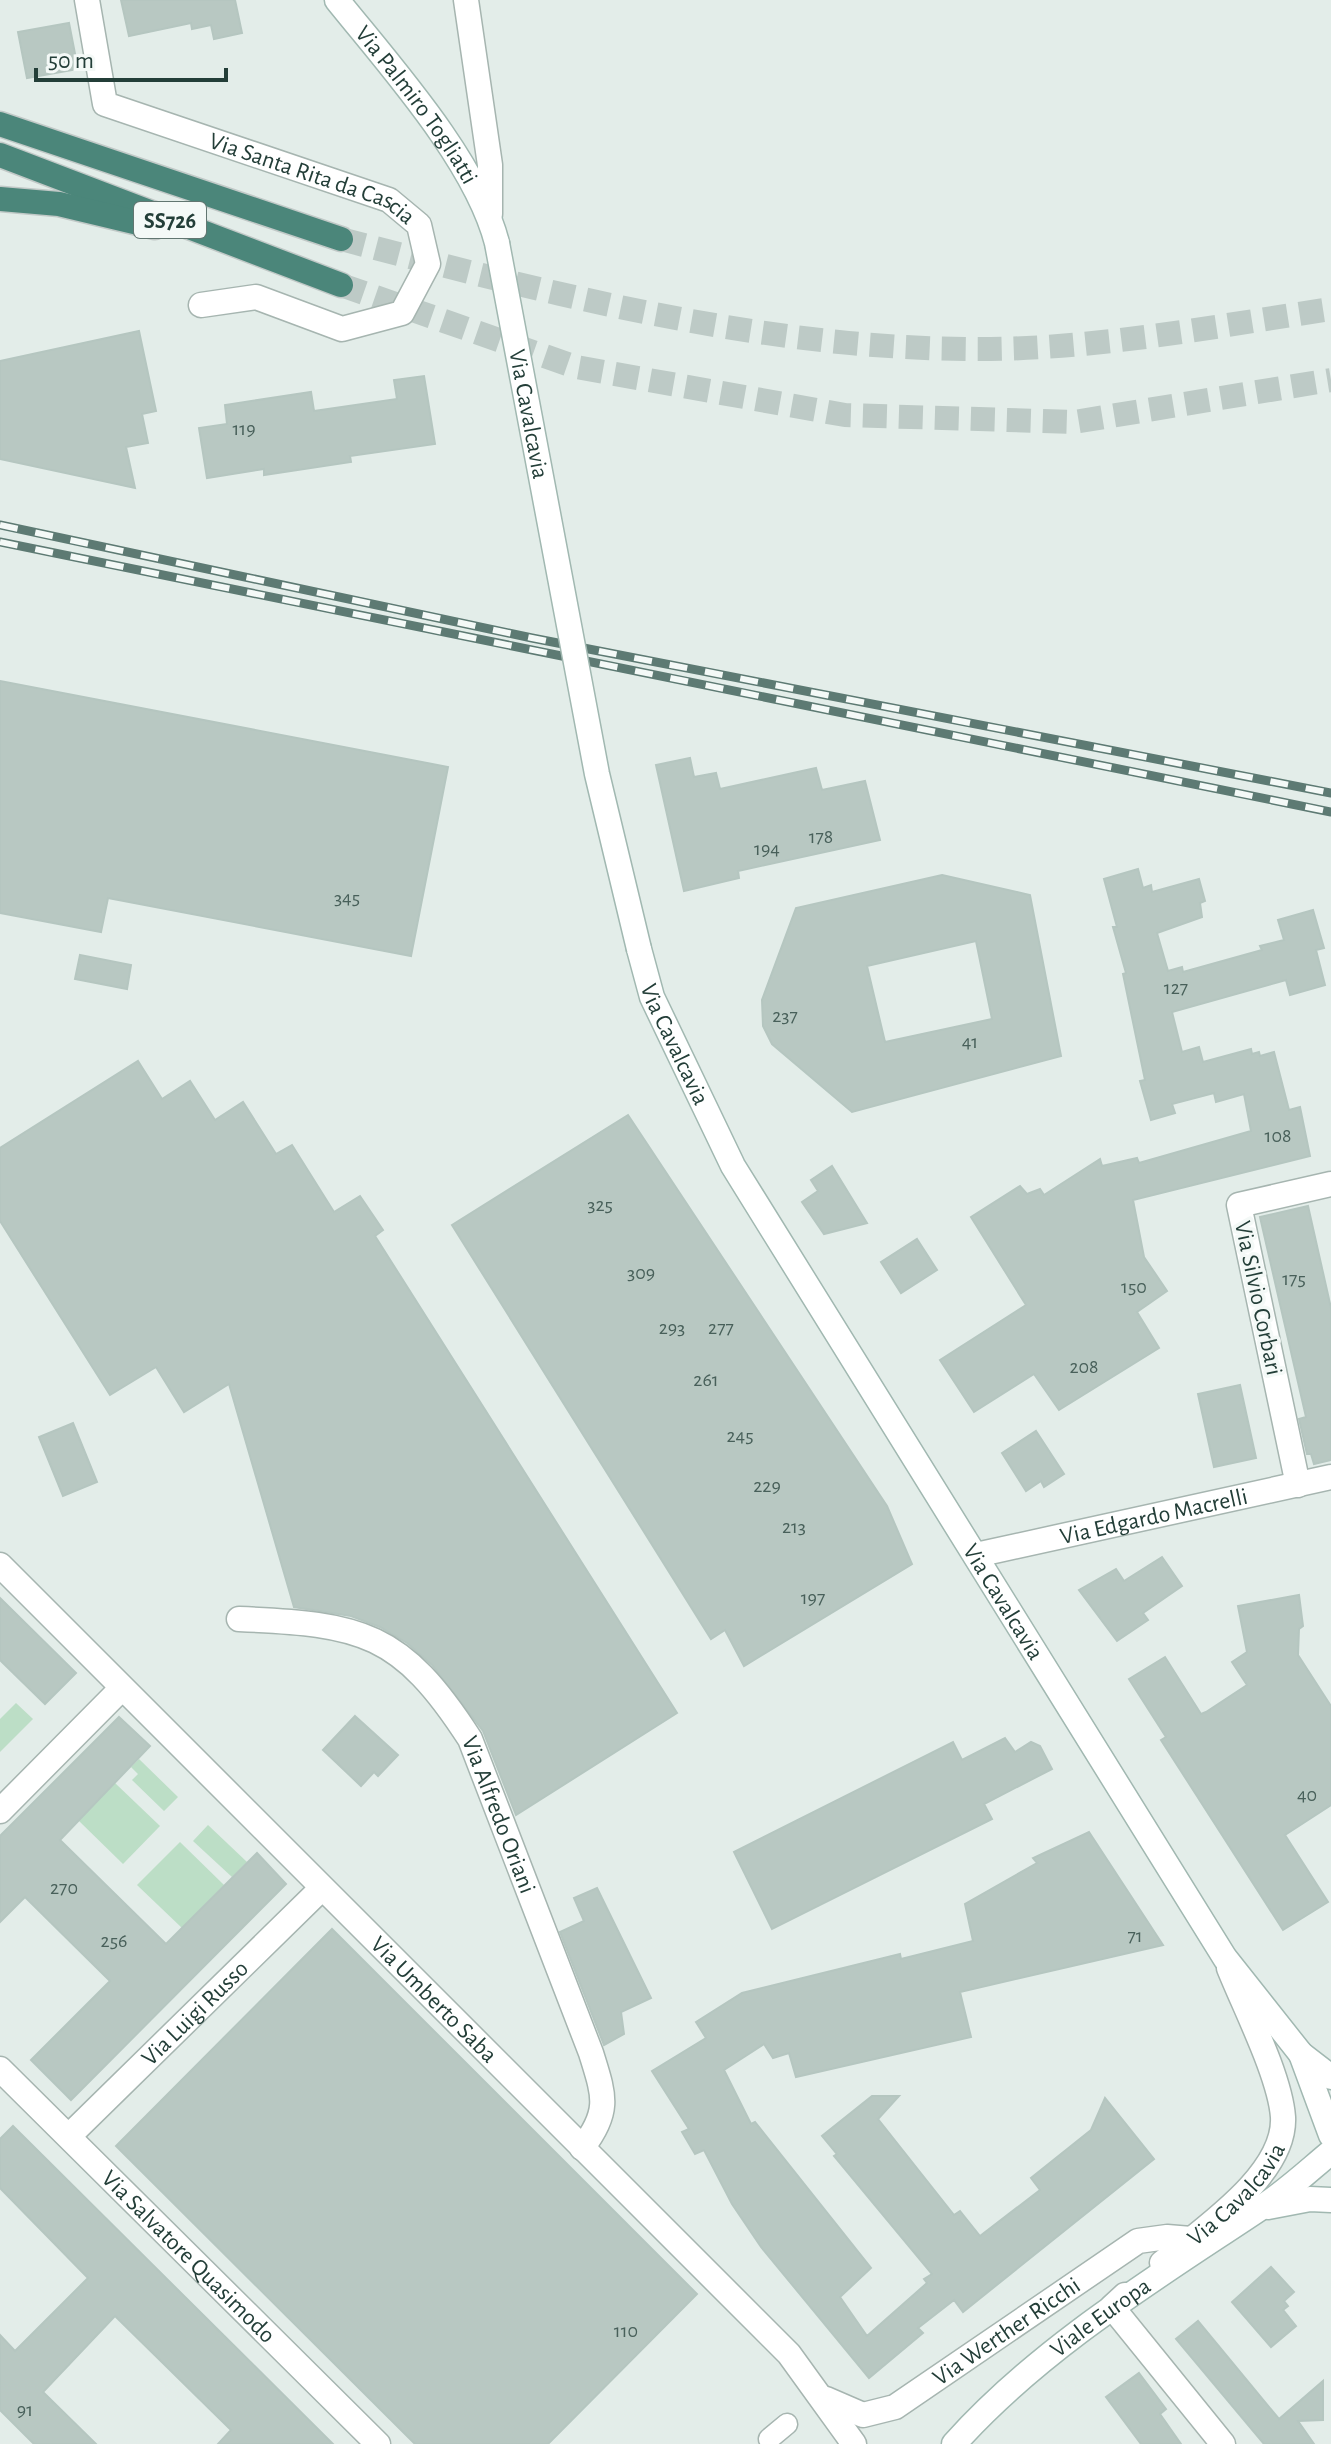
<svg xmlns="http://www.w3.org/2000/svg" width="1331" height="2444" font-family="'Alegreya Sans',sans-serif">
	<rect width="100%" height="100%" fill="#e3ede9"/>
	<g fill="#bcdec6">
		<polygon points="16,1703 33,1719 0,1752 0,1719"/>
		<polygon points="139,1759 178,1797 164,1811 132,1780 138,1774 131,1767"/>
		<polygon points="115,1783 160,1826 123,1864 78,1820"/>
		<polygon points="208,1825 247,1862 232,1877 193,1841"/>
		<polygon points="180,1842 224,1885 182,1928 137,1885"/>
	</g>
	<g fill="#b8c8c2" stroke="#b5c6c0" stroke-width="2" fill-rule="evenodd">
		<polygon points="121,0 235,0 242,33 214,39 211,25 192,29 191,23 129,36"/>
		<polygon points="69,23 78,69 27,78 18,32"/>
		<polygon points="139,331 156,411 142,414 148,443 126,447 135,488 0,459 0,361"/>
		<polygon points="424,376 435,444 350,456 351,462 264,475 264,469 207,478 199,428 227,424 225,405 311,392 314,411 397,399 394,380"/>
		<polygon points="0,681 448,767 411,956 108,898 101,932 0,913"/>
		<polygon points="690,758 694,777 716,773 720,789 816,768 822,790 865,781 880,840 738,871 739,878 684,891 656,765"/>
		<polygon points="1138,869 1143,888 1151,885 1152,892 1199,879 1205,901 1200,903 1202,917 1157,933 1168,971 1182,967 1183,972 1262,950 1260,946 1284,940 1278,920 1313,910 1324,948 1316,950 1325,985 1290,995 1286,980 1172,1012 1182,1052 1199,1047 1203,1062 1251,1049 1252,1054 1259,1052 1260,1056 1274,1052 1289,1110 1300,1107 1310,1156 1133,1200 1144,1257 1167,1291 1137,1312 1159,1348 1059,1410 1034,1374 974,1412 940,1360 1026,1305 971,1217 1020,1186 1027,1194 1040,1189 1044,1195 1100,1159 1102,1166 1137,1158 1139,1163 1251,1131 1244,1094 1216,1102 1214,1093 1172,1104 1175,1113 1151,1120 1140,1081 1145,1080 1123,974 1126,973 1113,927 1117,927 1104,879"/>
		<path d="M942 875 1030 895 1061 1056 852 1112 772 1044 763 1026 762 1000 796 908ZM976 941 992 1019 885 1042 867 966Z"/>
		<polygon points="80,955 131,965 127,989 75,979"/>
		<polygon points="138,1061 162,1099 190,1081 215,1120 243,1102 276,1154 292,1145 334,1212 360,1196 383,1230 375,1236 677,1713 516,1815 483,1731 432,1665 407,1643 380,1627 351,1616 294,1607 229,1384 184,1412 156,1367 110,1395 0,1221 0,1148"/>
		<polygon points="628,1115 887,1506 912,1564 744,1666 725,1630 711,1639 452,1225"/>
		<polygon points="832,1166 867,1223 824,1234 802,1202 818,1191 811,1180"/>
		<polygon points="1308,1206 1331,1308 1331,1460 1314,1464 1311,1454 1307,1454 1299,1419 1306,1417 1260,1217"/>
		<polygon points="917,1239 937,1270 901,1293 881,1262"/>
		<polygon points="1240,1385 1256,1458 1214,1467 1198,1394"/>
		<polygon points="73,1423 97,1482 63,1496 39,1437"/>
		<polygon points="1036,1431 1064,1474 1044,1487 1041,1481 1026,1491 1002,1453"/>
		<polygon points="1162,1557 1182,1586 1143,1613 1148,1620 1117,1641 1079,1590 1116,1569 1124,1581"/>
		<polygon points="1299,1595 1303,1626 1299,1629 1298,1655 1331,1706 1331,1805 1285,1835 1328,1902 1283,1930 1161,1740 1166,1737 1129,1679 1165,1657 1201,1714 1206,1712 1247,1685 1232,1662 1247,1652 1238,1606"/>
		<polygon points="0,1598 76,1673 45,1704 0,1660"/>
		<polygon points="355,1716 398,1755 378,1776 374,1772 361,1786 323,1750"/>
		<polygon points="119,1717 150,1746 60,1840 166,1944 257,1853 286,1884 71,2100 31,2060 110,1981 25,1897 0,1922 0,1836"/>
		<polygon points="1005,1738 1015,1752 1031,1742 1040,1746 1052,1769 984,1804 992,1819 772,1929 734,1852 953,1742 962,1760"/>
		<polygon points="1089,1832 1163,1945 960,1992 971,2037 796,2077 789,2053 773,2058 764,2044 724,2070 751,2124 755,2122 871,2268 840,2297 867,2336 927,2283 924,2279 932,2274 834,2156 837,2154 822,2136 872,2096 899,2096 878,2119 954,2215 960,2211 980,2236 1040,2190 1031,2178 1091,2130 1105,2098 1154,2159 963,2312 954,2300 918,2328 923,2333 869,2378 761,2247 732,2204 704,2150 695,2154 682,2132 689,2129 652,2071 706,2038 696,2022 742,1993 900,1954 901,1959 973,1941 965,1904 1037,1863 1033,1858"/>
		<polygon points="597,1888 651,1998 621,2012 624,2034 604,2045 560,1932 584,1921 574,1898"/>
		<polygon points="332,1929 697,2294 548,2444 415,2444 116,2146"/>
		<polygon points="13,2126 333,2444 218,2444 231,2430 115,2316 43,2392 96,2444 34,2444 0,2410 0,2335 15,2351 88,2278 0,2188 0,2139"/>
		<polygon points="1271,2267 1294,2292 1284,2301 1288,2306 1283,2310 1296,2326 1271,2347 1232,2302"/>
		<polygon points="1198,2321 1279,2419 1323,2381 1323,2420 1298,2421 1314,2444 1264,2444 1176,2339"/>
		<polygon points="1139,2373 1166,2409 1160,2414 1181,2444 1141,2444 1106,2397"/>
	</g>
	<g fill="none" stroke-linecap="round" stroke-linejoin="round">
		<g stroke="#bdcac6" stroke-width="24" stroke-dasharray="24 12" stroke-linecap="butt">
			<path d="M341 239C545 292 753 347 965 349 1088 351 1210 327 1331 309"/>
			<polyline points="341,285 576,367 845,415 1074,422 1331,380"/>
		</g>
		<defs>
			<polyline id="pedestrian" points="769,2439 787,2424"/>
			<g id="minor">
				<path id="s1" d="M87 0 105 104 389 200 419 225 428 264 402 313 342 329 256 297 201 305"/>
				<polyline points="1298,1485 1239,1205 1331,1184"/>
				<path id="s2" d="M976 1555 1331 1477"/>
				<path id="s3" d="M0 1565 789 2354 854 2444"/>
				<path id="s4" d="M239 1619C362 1624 401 1632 470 1739L591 2053C604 2095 611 2111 582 2148"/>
				<polyline points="0,1811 121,1689"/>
				<path id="s5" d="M0 2069 378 2444"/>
				<path id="s6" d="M69 2136 321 1889"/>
				<path id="s7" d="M1162 2263C1201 2230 1286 2175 1283 2117 1280 2076 1245 2008 1229 1968"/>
				<polyline points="1125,2295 1112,2307 1223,2444"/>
				<path id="s8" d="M826 2399 863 2415 895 2407 1138 2241 1167 2237 1191 2239"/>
			</g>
			<polyline id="tertiary" points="466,0 490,165 490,214"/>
			<g id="secondary">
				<path id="s9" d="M337 0C390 66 476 161 497 243"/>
				<path id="s10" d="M639 949 652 997 733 1166 1225 1958 1301 2054 1331 2077"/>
				<polyline points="1301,2054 1331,2135"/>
				<polyline points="1268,2207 1310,2199 1331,2200"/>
				<path id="s11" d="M954 2444C1040 2348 1154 2279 1259 2209 1285 2193 1308 2171 1331 2152"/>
			</g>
			<g id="trunk">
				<polyline points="0,124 341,239"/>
				<polyline points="0,155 341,285"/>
				<polyline points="0,199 59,204 155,227"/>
			</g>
		</defs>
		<use href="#pedestrian" stroke="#a6b5b0" stroke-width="23"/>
		<use href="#minor" stroke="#a6b5b0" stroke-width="27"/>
		<use href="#tertiary" stroke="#a6b5b0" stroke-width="27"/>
		<use href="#secondary" stroke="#a1b8b1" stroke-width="27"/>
		<use href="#trunk" stroke="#c1c9c7" stroke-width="27"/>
		<use href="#pedestrian" stroke="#fff" stroke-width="20"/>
		<use href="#minor" stroke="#fff" stroke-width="24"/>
		<use href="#tertiary" stroke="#fff" stroke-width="24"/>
		<use href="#secondary" stroke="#fff" stroke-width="24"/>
		<use href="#trunk" stroke="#4b867a" stroke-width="24"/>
		<defs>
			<g id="rail">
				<polyline points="0,525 532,638 1331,793"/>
				<polyline points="0,542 1331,812"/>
			</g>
		</defs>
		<use href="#rail" stroke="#5d7a73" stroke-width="9"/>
		<use href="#rail" stroke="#f4f9f7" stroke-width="6" stroke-dasharray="18" stroke-linecap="butt"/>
		<defs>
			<g id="secondary-bridge">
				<path id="s12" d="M497 243 597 774 639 949"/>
			</g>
		</defs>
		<use href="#secondary-bridge" stroke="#a1b8b1" stroke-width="27" stroke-linecap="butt"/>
		<use href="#secondary-bridge" stroke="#fff" stroke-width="24"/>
	</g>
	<g text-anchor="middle" stroke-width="7" stroke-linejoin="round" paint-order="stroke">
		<g font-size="20" fill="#48605a">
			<text x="244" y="435">119</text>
			<text x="821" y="843">178</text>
			<text x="767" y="855">194</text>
			<text x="347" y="904">345</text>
			<text x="1176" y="994">127</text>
			<text x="785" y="1022">237</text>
			<text x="970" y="1048">41</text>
			<text x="1278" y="1142">108</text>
			<text x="600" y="1211">325</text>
			<text x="641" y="1279">309</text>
			<text x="1294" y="1285">175</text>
			<text x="1134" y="1293">150</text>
			<text x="672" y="1334">293</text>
			<text x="721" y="1334">277</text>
			<text x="1084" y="1373">208</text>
			<text x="706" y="1386">261</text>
			<text x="740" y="1442">245</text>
			<text x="767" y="1492">229</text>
			<text x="794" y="1533">213</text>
			<text x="813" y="1604">197</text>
			<text x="1307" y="1801">40</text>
			<text x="64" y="1894">270</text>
			<text x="1135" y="1942">71</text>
			<text x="114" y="1947">256</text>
			<text x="626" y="2337">110</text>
			<text x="25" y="2416">91</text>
		</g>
		<rect fill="#f4f9f7" stroke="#627671" stroke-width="2" x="134" y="202" width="72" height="36" rx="6"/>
		<g font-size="22" font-weight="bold" fill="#233e38">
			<text x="170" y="228">SS726</text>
		</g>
		<g font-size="24" fill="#233e38" stroke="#f4f9f7">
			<text dy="8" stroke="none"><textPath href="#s9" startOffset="132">Via Palmiro Togliatti</textPath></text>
			<text dy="8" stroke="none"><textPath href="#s1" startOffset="326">Via Santa Rita da Cascia</textPath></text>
			<text dy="8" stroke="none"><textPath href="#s12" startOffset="174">Via Cavalcavia</textPath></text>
			<text dy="8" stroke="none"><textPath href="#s10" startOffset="102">Via Cavalcavia</textPath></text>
			<text transform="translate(1259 1298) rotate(78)" y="8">Via Silvio Corbari</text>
			<text dy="8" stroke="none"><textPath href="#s2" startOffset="182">Via Edgardo Macrelli</textPath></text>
			<text dy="8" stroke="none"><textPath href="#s10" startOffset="750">Via Cavalcavia</textPath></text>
			<text dy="8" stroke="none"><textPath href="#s4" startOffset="358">Via Alfredo Oriani</textPath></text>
			<text dy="8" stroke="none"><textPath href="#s3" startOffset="614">Via Umberto Saba</textPath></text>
			<text dy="8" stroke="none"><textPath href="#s6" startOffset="176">Via Luigi Russo</textPath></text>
			<text dy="8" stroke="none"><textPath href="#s7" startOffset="102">Via Cavalcavia</textPath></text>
			<text dy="8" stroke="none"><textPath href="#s5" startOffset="266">Via Salvatore Quasimodo</textPath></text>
			<text dy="8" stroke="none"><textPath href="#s11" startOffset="194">Viale Europa</textPath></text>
			<text dy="8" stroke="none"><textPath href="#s8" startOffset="208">Via Werther Ricchi</textPath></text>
		</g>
	</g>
	<path d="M36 68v12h190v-12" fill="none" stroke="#233e38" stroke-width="4"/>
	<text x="48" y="68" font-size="24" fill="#233e38" stroke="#f4f9f7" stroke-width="6" paint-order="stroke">50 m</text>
</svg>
